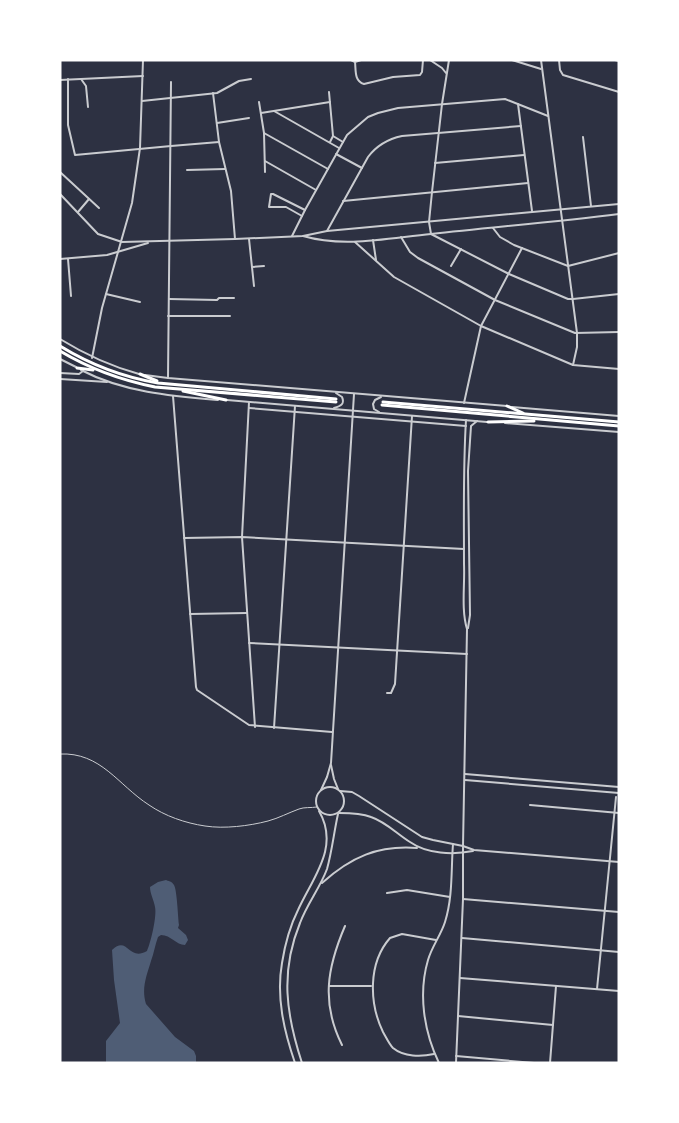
<svg xmlns="http://www.w3.org/2000/svg" width="679" height="1123" font-family="Figtree,sans-serif">
	<rect width="100%" height="100%" fill="#2d3142"/>
	<path fill="#4f5d75" d="M166 880C171 882 171 881 174 885 177 890 178 917 179 925L178 928 186 935 188 940 185 945C176 945 171 935 161 935L158 937C155 945 154 953 151 961 147 975 141 988 146 1004L175 1037 194 1051 196 1056V1063H106V1041L120 1023 114 980 112 950C128 935 128 962 147 951 151 942 157 916 155 907 154 900 150 894 150 887L158 882Z"/>
	<g fill="none" stroke-linecap="round" stroke-linejoin="round">
		<path stroke="#caccd0" stroke-width="1" d="M60 754C101 752 118 785 149 805 165 816 185 823 205 826 224 829 249 826 268 821 279 818 288 813 299 809 304 807 311 808 317 807"/>
		<g stroke="#caccd0" stroke-width="2">
			<polyline points="283,60 290,60"/>
			<polyline points="351,60 355,62 361,60"/>
			<polyline points="430,60 442,68 446,73"/>
			<polyline points="449,60 442,104 432,192 429,222 431,234 509,274 568,299 573,299 619,294"/>
			<polyline points="512,60 541,69"/>
			<polyline points="541,60 577,333 577,347 573,365"/>
			<polyline points="559,60 560,70 563,75 619,92"/>
			<polyline points="615,60 619,61"/>
			<path d="M355 62C356 70 354 81 364 84L393 77 420 75 422 72 423 60"/>
			<polyline points="68,79 68,125 75,155 171,146 219,142"/>
			<polyline points="81,79 86,86 88,107"/>
			<polyline points="60,80 143,76"/>
			<polyline points="329,92 333,136 330,142"/>
			<polyline points="213,93 219,142 231,191 235,239"/>
			<polyline points="142,101 217,93 239,81 251,79"/>
			<polyline points="259,102 264,133 265,172"/>
			<polyline points="518,104 532,211"/>
			<polyline points="274,111 339,148"/>
			<polyline points="261,113 330,102"/>
			<polyline points="217,123 249,118"/>
			<polyline points="264,133 328,169"/>
			<polyline points="333,136 343,142"/>
			<polyline points="583,137 591,206"/>
			<polyline points="336,154 362,168"/>
			<polyline points="265,161 316,190"/>
			<polyline points="435,163 524,155"/>
			<polyline points="187,170 225,169"/>
			<polyline points="60,172 99,208"/>
			<polyline points="60,194 98,234 122,242 235,239 303,236 327,231 619,204"/>
			<polyline points="343,201 528,183"/>
			<polyline points="78,212 89,199"/>
			<polyline points="302,216 286,207 269,207 271,194 273,194 305,210"/>
			<polyline points="493,228 500,237 514,245 568,266 619,253"/>
			<path d="M327 231 368 157C377 145 388 139 402 136L521 126"/>
			<polyline points="292,236 305,210 347,135 368,117 378,113 398,108 505,99 548,116"/>
			<path d="M303 236C344 248 389 238 431 234 494 227 556 222 619 214"/>
			<polyline points="401,237 410,252 418,258 495,300 575,333 619,332"/>
			<polyline points="249,239 254,286"/>
			<polyline points="373,240 376,260"/>
			<polyline points="355,242 394,277 481,326 573,365 619,369"/>
			<polyline points="60,259 107,255 148,243"/>
			<polyline points="68,259 71,296"/>
			<polyline points="451,266 461,249"/>
			<polyline points="252,267 264,266"/>
			<polyline points="106,294 140,302"/>
			<polyline points="169,299 217,300 219,298 234,298"/>
			<polyline points="168,316 230,316"/>
			<polyline points="92,358 102,308 132,203 140,148 143,60"/>
			<polyline points="60,373 79,374 83,371"/>
			<polyline points="168,378 171,82"/>
			<polyline points="60,379 107,382"/>
			<polyline points="173,396 196,687 197,690 249,725 332,732"/>
			<polyline points="249,402 242,537 255,727"/>
			<polyline points="464,403 481,326 522,248"/>
			<polyline points="249,408 466,426"/>
			<polyline points="184,538 242,537 464,549"/>
			<polyline points="190,614 247,613"/>
			<polyline points="468,628 470,615 468,471 471,426 477,421"/>
			<polyline points="249,643 467,654"/>
			<polyline points="387,693 391,693 395,684 412,416"/>
			<polyline points="274,728 295,406"/>
			<polyline points="465,774 619,787"/>
			<polyline points="465,780 619,793"/>
			<polyline points="530,805 619,813"/>
			<path d="M463 846 467 629C461 609 465 585 464 564 464 516 463 468 466 420"/>
			<polyline points="387,893 407,890 450,897"/>
			<polyline points="463,899 619,912"/>
			<polyline points="462,938 619,952"/>
			<polyline points="460,978 619,991"/>
			<polyline points="329,986 371,986"/>
			<polyline points="597,989 616,797"/>
			<polyline points="458,1016 553,1025"/>
			<path d="M342 1045C321 1003 327 968 345 926"/>
			<path d="M434 1054C421 1057 404 1057 393 1048 389 1044 386 1037 383 1032 369 1003 368 963 390 938L402 934 436 940"/>
			<polyline points="456,1056 534,1063"/>
			<polyline points="550,1063 556,986"/>
		</g>
		<g stroke="#caccd0" stroke-width="2">
			<path d="M60 339C86 355 110 366 139 374"/>
			<polyline points="60,359 76,367"/>
			<path d="M81 370C123 392 171 396 218 400"/>
			<polyline points="145,375 168,378 507,406"/>
			<polyline points="227,400 487,422"/>
			<polyline points="512,407 619,416"/>
			<path d="M334 408C341 406 345 404 342 397L336 393"/>
			<polyline points="379,412 374,409 373,404 375,400 381,397"/>
			<polyline points="505,423 619,432"/>
			<polyline points="331,765 334,779 338,789"/>
			<circle cx="330" cy="801" r="14"/>
			<polyline points="321,790 327,777 331,763 354,394"/>
			<polyline points="340,791 352,792 359,796 422,837 433,840 463,846 474,850 619,862"/>
			<path d="M339 813C350 813 361 813 371 817 386 822 397 834 410 842 427 854 453 855 473 851"/>
			<path d="M322 883C351 857 378 845 417 848"/>
			<path d="M295 1063C284 1031 276 997 282 963 285 944 290 926 298 910 313 877 340 847 319 811"/>
			<path d="M302 1063C286 1014 280 972 300 923 307 904 320 888 327 869 332 851 334 832 338 814"/>
			<path d="M439 1063C424 1032 418 994 428 960 432 946 441 935 445 922 453 897 451 869 453 844"/>
			<polyline points="456,1063 463,899 463,846"/>
		</g>
		<g stroke="#fff" stroke-width="3">
			<path d="M60 346C91 365 122 377 158 383L336 399"/>
			<path d="M60 351C90 369 120 380 155 387L336 402"/>
			<polyline points="77,368 93,370"/>
			<polyline points="140,374 157,381"/>
			<polyline points="183,391 226,400"/>
			<polyline points="383,402 619,422"/>
			<polyline points="382,405 619,426"/>
			<polyline points="507,406 523,413"/>
			<polyline points="488,422 534,421"/>
		</g>
	</g>
	<rect width="679" height="1123" fill="none" stroke="#ffffff" stroke-width="123"/>
</svg>
